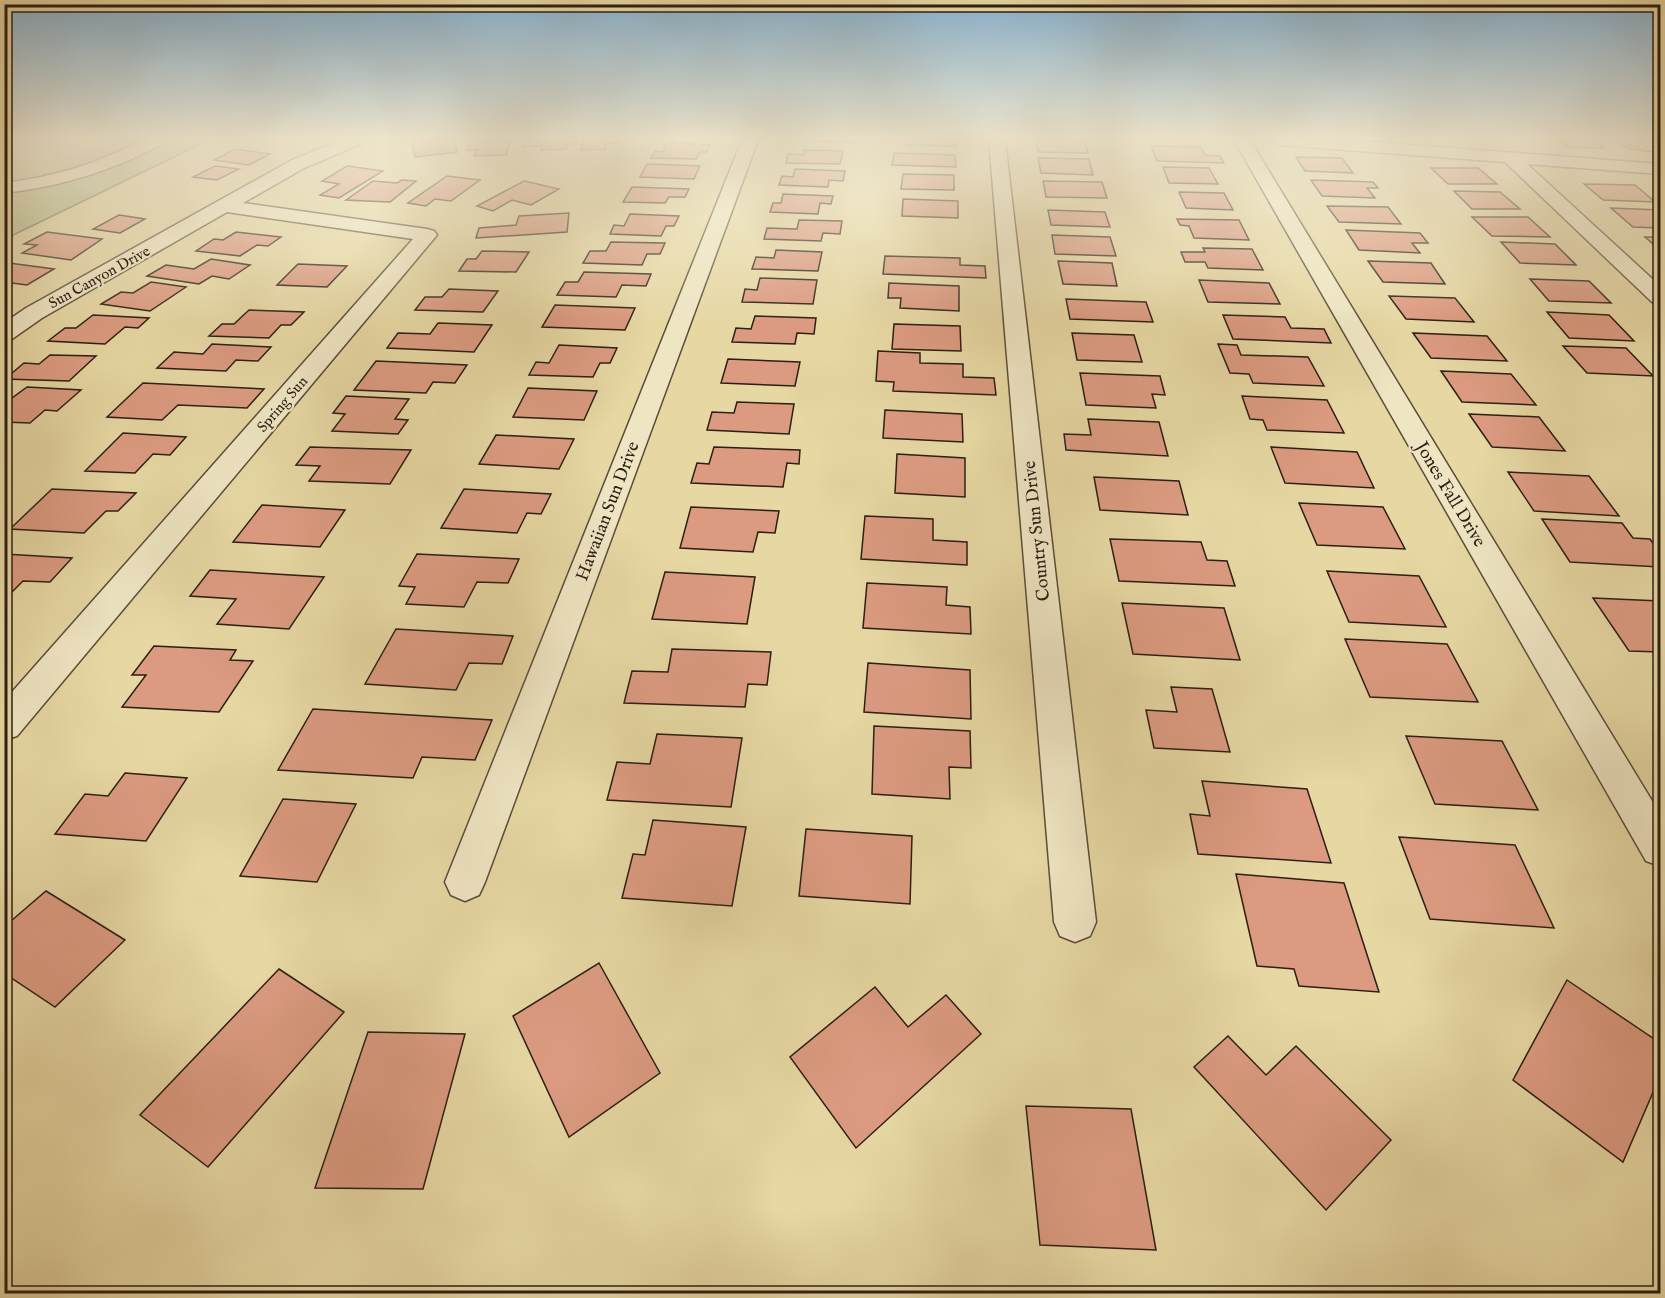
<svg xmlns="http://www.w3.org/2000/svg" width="1665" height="1298" font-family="'IM FELL English',serif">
	<rect width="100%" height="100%" fill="#e6d7a3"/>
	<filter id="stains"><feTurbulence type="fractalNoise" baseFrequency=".00333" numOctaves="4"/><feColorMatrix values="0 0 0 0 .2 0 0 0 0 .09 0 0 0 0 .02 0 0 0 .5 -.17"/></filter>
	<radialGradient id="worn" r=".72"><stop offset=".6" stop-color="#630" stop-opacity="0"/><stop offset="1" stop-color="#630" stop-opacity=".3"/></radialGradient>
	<polygon fill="#b1bf89" stroke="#6e6f4e" stroke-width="1.5" points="5,140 209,140 5,239"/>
	<g fill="#dc9b81" stroke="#2c1f14" stroke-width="1.5">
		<polygon points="412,140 454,140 457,152 415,157"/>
		<polygon points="471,140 490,141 511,140 506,155 474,156 477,150 467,150"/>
		<polygon points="525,140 578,140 577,144 567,144 566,149 541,150 542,146 523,147"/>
		<polygon points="583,140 622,140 621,143 606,143 605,149 581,150"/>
		<polygon points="794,140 858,140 858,143"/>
		<polygon points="906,140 956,140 956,146 906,145"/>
		<polygon points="1036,140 1084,140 1088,153 1038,152"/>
		<polygon points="1560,140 1596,140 1604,148 1567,147"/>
		<polygon points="1616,140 1654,140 1660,146 1660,153 1626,148"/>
		<polygon points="667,143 710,145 707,152 700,152 696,159 651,158 655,151 663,152"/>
		<polygon points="1151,146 1201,147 1205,155 1220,156 1224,163 1157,161"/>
		<polygon points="235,149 270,154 249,165 214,160"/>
		<polygon points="804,150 843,151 840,164 786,163 788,154 803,155"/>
		<polygon points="894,153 955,155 956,167 892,165"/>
		<polygon points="1296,157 1342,158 1353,173 1305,171"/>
		<polygon points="1038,158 1089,159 1093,175 1041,173"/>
		<polygon points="647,164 700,166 694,179 640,177"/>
		<polygon points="215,166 239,169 217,180 193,177"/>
		<polygon points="347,166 383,171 339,198 320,195 339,184 322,181"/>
		<polygon points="1163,167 1209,168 1218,184 1169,183"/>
		<polygon points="1431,168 1478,168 1497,184 1448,184"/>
		<polygon points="795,169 845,171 843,181 829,180 828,187 779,185 782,176 793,177"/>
		<polygon points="903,174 954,175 954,190 901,189"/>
		<polygon points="447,176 480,180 451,201 435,199 426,206 408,203"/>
		<polygon points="402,180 416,181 390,202 346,200 373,181 397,183"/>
		<polygon points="1311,180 1373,182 1378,188 1367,188 1375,198 1322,196"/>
		<polygon points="524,181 559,189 531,205 512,200 493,211 477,206"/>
		<polygon points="1043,181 1102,182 1107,198 1046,197"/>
		<polygon points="1584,184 1635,185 1655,202 1603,200"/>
		<polygon points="632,187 689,189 685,197 669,197 665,203 623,202"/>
		<polygon points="1454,191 1500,192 1520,209 1472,209"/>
		<polygon points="1179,192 1224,193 1233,210 1186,208"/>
		<polygon points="783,194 833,196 831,204 820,203 818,214 770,212 773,203 781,203"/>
		<polygon points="903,199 958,201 958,218 902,216"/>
		<polygon points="1327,206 1388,207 1401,224 1339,222"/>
		<polygon points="1611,208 1660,210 1660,228 1633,227"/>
		<polygon points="1048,210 1105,212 1110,227 1051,225"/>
		<polygon points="569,213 567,232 476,238 479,228 516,225 519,216"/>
		<polygon points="630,214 679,216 674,226 666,226 661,236 610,234 614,225 624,226"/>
		<polygon points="119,215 145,219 120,233 93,229"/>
		<polygon points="1472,217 1528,217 1550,237 1492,236"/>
		<polygon points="1177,219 1239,220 1249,240 1194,238 1189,226 1180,225"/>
		<polygon points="799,220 842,221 840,234 823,233 821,241 764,239 767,228 797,229"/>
		<polygon points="1346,230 1420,233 1428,243 1412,243 1420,253 1359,250"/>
		<polygon points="47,232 102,239 71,260 22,253 37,245 24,244"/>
		<polygon points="236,232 281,237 268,246 257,245 240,256 196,251 214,239 223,240"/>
		<polygon points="1052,235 1110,237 1116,256 1055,254"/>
		<polygon points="1645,237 1660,237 1660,250"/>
		<polygon points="611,242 665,243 660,254 647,254 642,265 583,263 590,251 606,251"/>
		<polygon points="1501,242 1555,244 1576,265 1520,263"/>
		<polygon points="1203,248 1252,249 1263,270 1208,268 1205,262 1185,262 1181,252 1205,252"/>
		<polygon points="776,250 822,252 818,271 752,269 756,257 774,258"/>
		<polygon points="482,251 529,252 516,272 459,271 467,259 476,259"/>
		<polygon points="885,256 960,258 960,265 985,266 986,278 883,274"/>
		<polygon points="211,259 250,265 229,279 212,276 199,284 147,276 166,265 194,269"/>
		<polygon points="1058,261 1112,263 1117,286 1063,284"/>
		<polygon points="1368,261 1431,263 1445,284 1383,282"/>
		<polygon points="9,263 54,269 27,285 4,282 4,265"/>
		<polygon points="298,264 347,266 327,287 277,285"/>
		<polygon points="584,272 651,274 646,286 622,285 616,297 557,295 565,282 578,282"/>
		<polygon points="760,278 817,280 813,304 742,302 745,289 757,290"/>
		<polygon points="1530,279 1589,281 1611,303 1549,301"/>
		<polygon points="1199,280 1269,283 1280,304 1208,302"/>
		<polygon points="151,282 186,287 150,311 101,304 121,292 133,293"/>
		<polygon points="889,283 959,286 959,311 900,308 901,298 888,298"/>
		<polygon points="449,289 498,291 483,312 415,310 425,297 442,297"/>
		<polygon points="1389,296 1455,298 1474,322 1406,319"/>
		<polygon points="1066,299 1146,302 1153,322 1070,319"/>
		<polygon points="555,305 635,308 625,330 542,327"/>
		<polygon points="249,310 304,312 291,325 281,325 269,338 209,336 222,324 234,324"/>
		<polygon points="1547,312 1609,315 1634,341 1569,338"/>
		<polygon points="93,315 149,318 138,328 125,327 105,344 48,341 65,328 76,328"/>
		<polygon points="1223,315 1285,317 1291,328 1324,329 1331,343 1233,339"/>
		<polygon points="755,316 816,318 814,334 797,333 795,344 732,342 736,328 751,329"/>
		<polygon points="438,323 492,325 474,352 387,348 398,333 430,334"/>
		<polygon points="894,324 960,326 961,351 892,349"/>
		<polygon points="1072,333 1134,335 1142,362 1077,360"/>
		<polygon points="1413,333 1487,336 1507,361 1431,358"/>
		<polygon points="212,344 271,347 258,361 236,360 226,371 157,368 174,352 203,354"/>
		<polygon points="1218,344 1237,345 1241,355 1308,357 1324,386 1253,383 1249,374 1230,373"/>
		<polygon points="559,345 617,348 610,363 600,363 593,377 529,375 536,362 549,363"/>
		<polygon points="1563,346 1626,348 1653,376 1587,373"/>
		<polygon points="878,351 920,353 920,363 963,364 963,377 994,378 996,395 893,391 894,382 876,381"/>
		<polygon points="50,355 96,356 69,381 5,379 24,363 39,364"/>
		<polygon points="728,359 800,362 795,386 721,383"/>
		<polygon points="376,361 467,365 455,383 433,382 426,393 354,390"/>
		<polygon points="1441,371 1511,374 1536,405 1462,402"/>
		<polygon points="1080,373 1160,376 1165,395 1152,394 1156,408 1086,405"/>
		<polygon points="143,383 264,389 247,408 178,405 162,420 107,417"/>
		<polygon points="27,387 81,390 57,411 45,410 30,423 4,422 4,404"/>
		<polygon points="528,388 597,391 584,420 513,417"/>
		<polygon points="346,396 409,399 395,419 408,420 398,434 332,431 345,414 333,413"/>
		<polygon points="1242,396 1327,400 1344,433 1267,430 1263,420 1250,419"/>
		<polygon points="737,402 794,404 789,434 707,430 712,412 734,413"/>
		<polygon points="885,410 962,414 963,442 883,438"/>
		<polygon points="1469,414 1539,417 1565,451 1492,447"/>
		<polygon points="1088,419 1159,422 1168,456 1066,450 1064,434 1091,435"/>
		<polygon points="123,433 186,437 170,455 153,454 135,473 85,471"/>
		<polygon points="496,435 574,439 559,469 479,464"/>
		<polygon points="310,447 411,450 390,484 309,481 320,466 296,465"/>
		<polygon points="714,447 800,450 799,464 787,463 783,487 691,483 697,463 709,464"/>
		<polygon points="1271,447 1357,452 1374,488 1285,483"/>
		<polygon points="897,454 965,458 965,497 895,493"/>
		<polygon points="1508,472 1589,476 1619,516 1534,511"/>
		<polygon points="1094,477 1179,481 1188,515 1100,510"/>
		<polygon points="52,489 136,493 118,511 106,511 84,533 10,529"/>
		<polygon points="464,489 551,494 541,514 527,513 517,533 441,528"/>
		<polygon points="1299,503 1383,507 1405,549 1317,545"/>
		<polygon points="262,505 345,510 320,547 233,542"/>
		<polygon points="691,507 779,511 775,533 758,532 753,552 680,548"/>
		<polygon points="865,516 933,519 933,540 967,542 967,565 861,559"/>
		<polygon points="1542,519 1622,523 1633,538 1650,539 1660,553 1660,567 1570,562"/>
		<polygon points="1110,539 1201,542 1207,560 1227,561 1235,586 1119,581"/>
		<polygon points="4,554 72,558 50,582 23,581 5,599"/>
		<polygon points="417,554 519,559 508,583 477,582 464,607 406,604 415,587 399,586"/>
		<polygon points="210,570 324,577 289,629 217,624 236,599 190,596"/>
		<polygon points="1327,571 1419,576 1446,627 1349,622"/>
		<polygon points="665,572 755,577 747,624 652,619"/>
		<polygon points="867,583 947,587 946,605 970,607 971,634 863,628"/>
		<polygon points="1593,598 1660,601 1660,652 1629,651"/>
		<polygon points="1122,603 1224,608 1240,660 1133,654"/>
		<polygon points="396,629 513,636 502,664 469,663 456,690 365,684"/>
		<polygon points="1345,639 1447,644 1478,702 1370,697"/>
		<polygon points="154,646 236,650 230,660 253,661 219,712 122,707 146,675 132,675"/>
		<polygon points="672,649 771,652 767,685 748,684 745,707 624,703 632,671 668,672"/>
		<polygon points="868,663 970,670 971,719 864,712"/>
		<polygon points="1171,687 1212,689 1230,752 1154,748 1146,710 1177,712"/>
		<polygon points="313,709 492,720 475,760 422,757 413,778 278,770"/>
		<polygon points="874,726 970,731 971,768 949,767 950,799 872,794"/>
		<polygon points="657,734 742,738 731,807 607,800 617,762 650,764"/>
		<polygon points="1406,736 1502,741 1538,810 1435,804"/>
		<polygon points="125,773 187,778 146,841 55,834 85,794 108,796"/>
		<polygon points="1202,781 1307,789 1331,863 1198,854 1190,814 1210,816"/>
		<polygon points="283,799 356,804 317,882 240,876"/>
		<polygon points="653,820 746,827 732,906 622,898 633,854 645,855"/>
		<polygon points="806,829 912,836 910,904 799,896"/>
		<polygon points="1399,837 1515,845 1554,928 1430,919"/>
		<polygon points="1236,874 1344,883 1379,992 1299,986 1294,969 1257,966"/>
		<polygon points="46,891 125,940 55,1007 4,973 4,927"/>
		<polygon points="599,963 660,1073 569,1137 513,1016"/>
		<polygon points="279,969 344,1012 208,1167 140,1115"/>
		<polygon points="1567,980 1660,1043 1660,1076 1623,1162 1513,1080"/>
		<polygon points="875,987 908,1027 946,995 981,1034 856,1148 790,1057"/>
		<polygon points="368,1032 465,1034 423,1189 315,1188"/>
		<polygon points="1228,1036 1266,1075 1296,1046 1391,1140 1326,1210 1194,1067"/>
		<polygon points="1026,1106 1131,1109 1156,1250 1040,1245"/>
	</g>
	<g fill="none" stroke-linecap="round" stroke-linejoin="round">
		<defs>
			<g id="minor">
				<path d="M143 140H164C158 148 145 152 136 157 94 176 50 188 4 193V183C54 177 99 163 143 140Z"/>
				<polygon points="342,140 365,140 363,143 304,168 243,203 427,229 434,231 437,235 17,736 4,740 4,701 413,239 227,212 42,318 12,339 4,341 4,323 26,308 292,160"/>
				<polygon points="742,140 758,140 485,882 479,895 465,901 451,895 445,882"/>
				<polygon points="989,140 1005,140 1096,922 1090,936 1075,942 1060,936 1054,922"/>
				<polygon points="1234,140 1250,140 1660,814 1660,866 1646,861"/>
				<polygon points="1271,140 1347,140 1660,164 1660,174 1527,164 1660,286 1660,303 1652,302 1505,162 1279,145"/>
			</g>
		</defs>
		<use href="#minor" stroke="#5a4d38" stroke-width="3"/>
		<use href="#minor" fill="#efe5c3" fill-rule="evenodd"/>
	</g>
	<linearGradient id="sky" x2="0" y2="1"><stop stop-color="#8ab5d3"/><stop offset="0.43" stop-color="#f4edd6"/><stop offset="1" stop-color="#f4edd6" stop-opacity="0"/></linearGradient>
	<rect width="1665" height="322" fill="url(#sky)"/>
	<g text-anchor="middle" stroke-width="4.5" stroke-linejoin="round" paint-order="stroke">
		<g font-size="15" fill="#2c1f14" stroke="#efe5c3">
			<text transform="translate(99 277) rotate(-29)" y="5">Sun Canyon Drive</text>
			<text transform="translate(282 404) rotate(-49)" y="5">Spring Sun</text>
		</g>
		<g font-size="18" fill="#2c1f14" stroke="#efe5c3">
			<text transform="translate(1451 494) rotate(59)" y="6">Jones Fall Drive</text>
			<text transform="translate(607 511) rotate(-69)" y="6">Hawaiian Sun Drive</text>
			<text transform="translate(1036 531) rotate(-96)" y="6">Country Sun Drive</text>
		</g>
	</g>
	<rect width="1665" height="1298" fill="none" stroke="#e6d7a3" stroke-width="24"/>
	<rect x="6" y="6" width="1653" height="1286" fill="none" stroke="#2c1f14" stroke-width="3"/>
	<rect x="12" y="12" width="1641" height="1274" fill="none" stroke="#2c1f14" stroke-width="1.5"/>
	<rect width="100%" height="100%" filter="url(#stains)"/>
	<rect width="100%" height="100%" fill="url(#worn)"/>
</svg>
